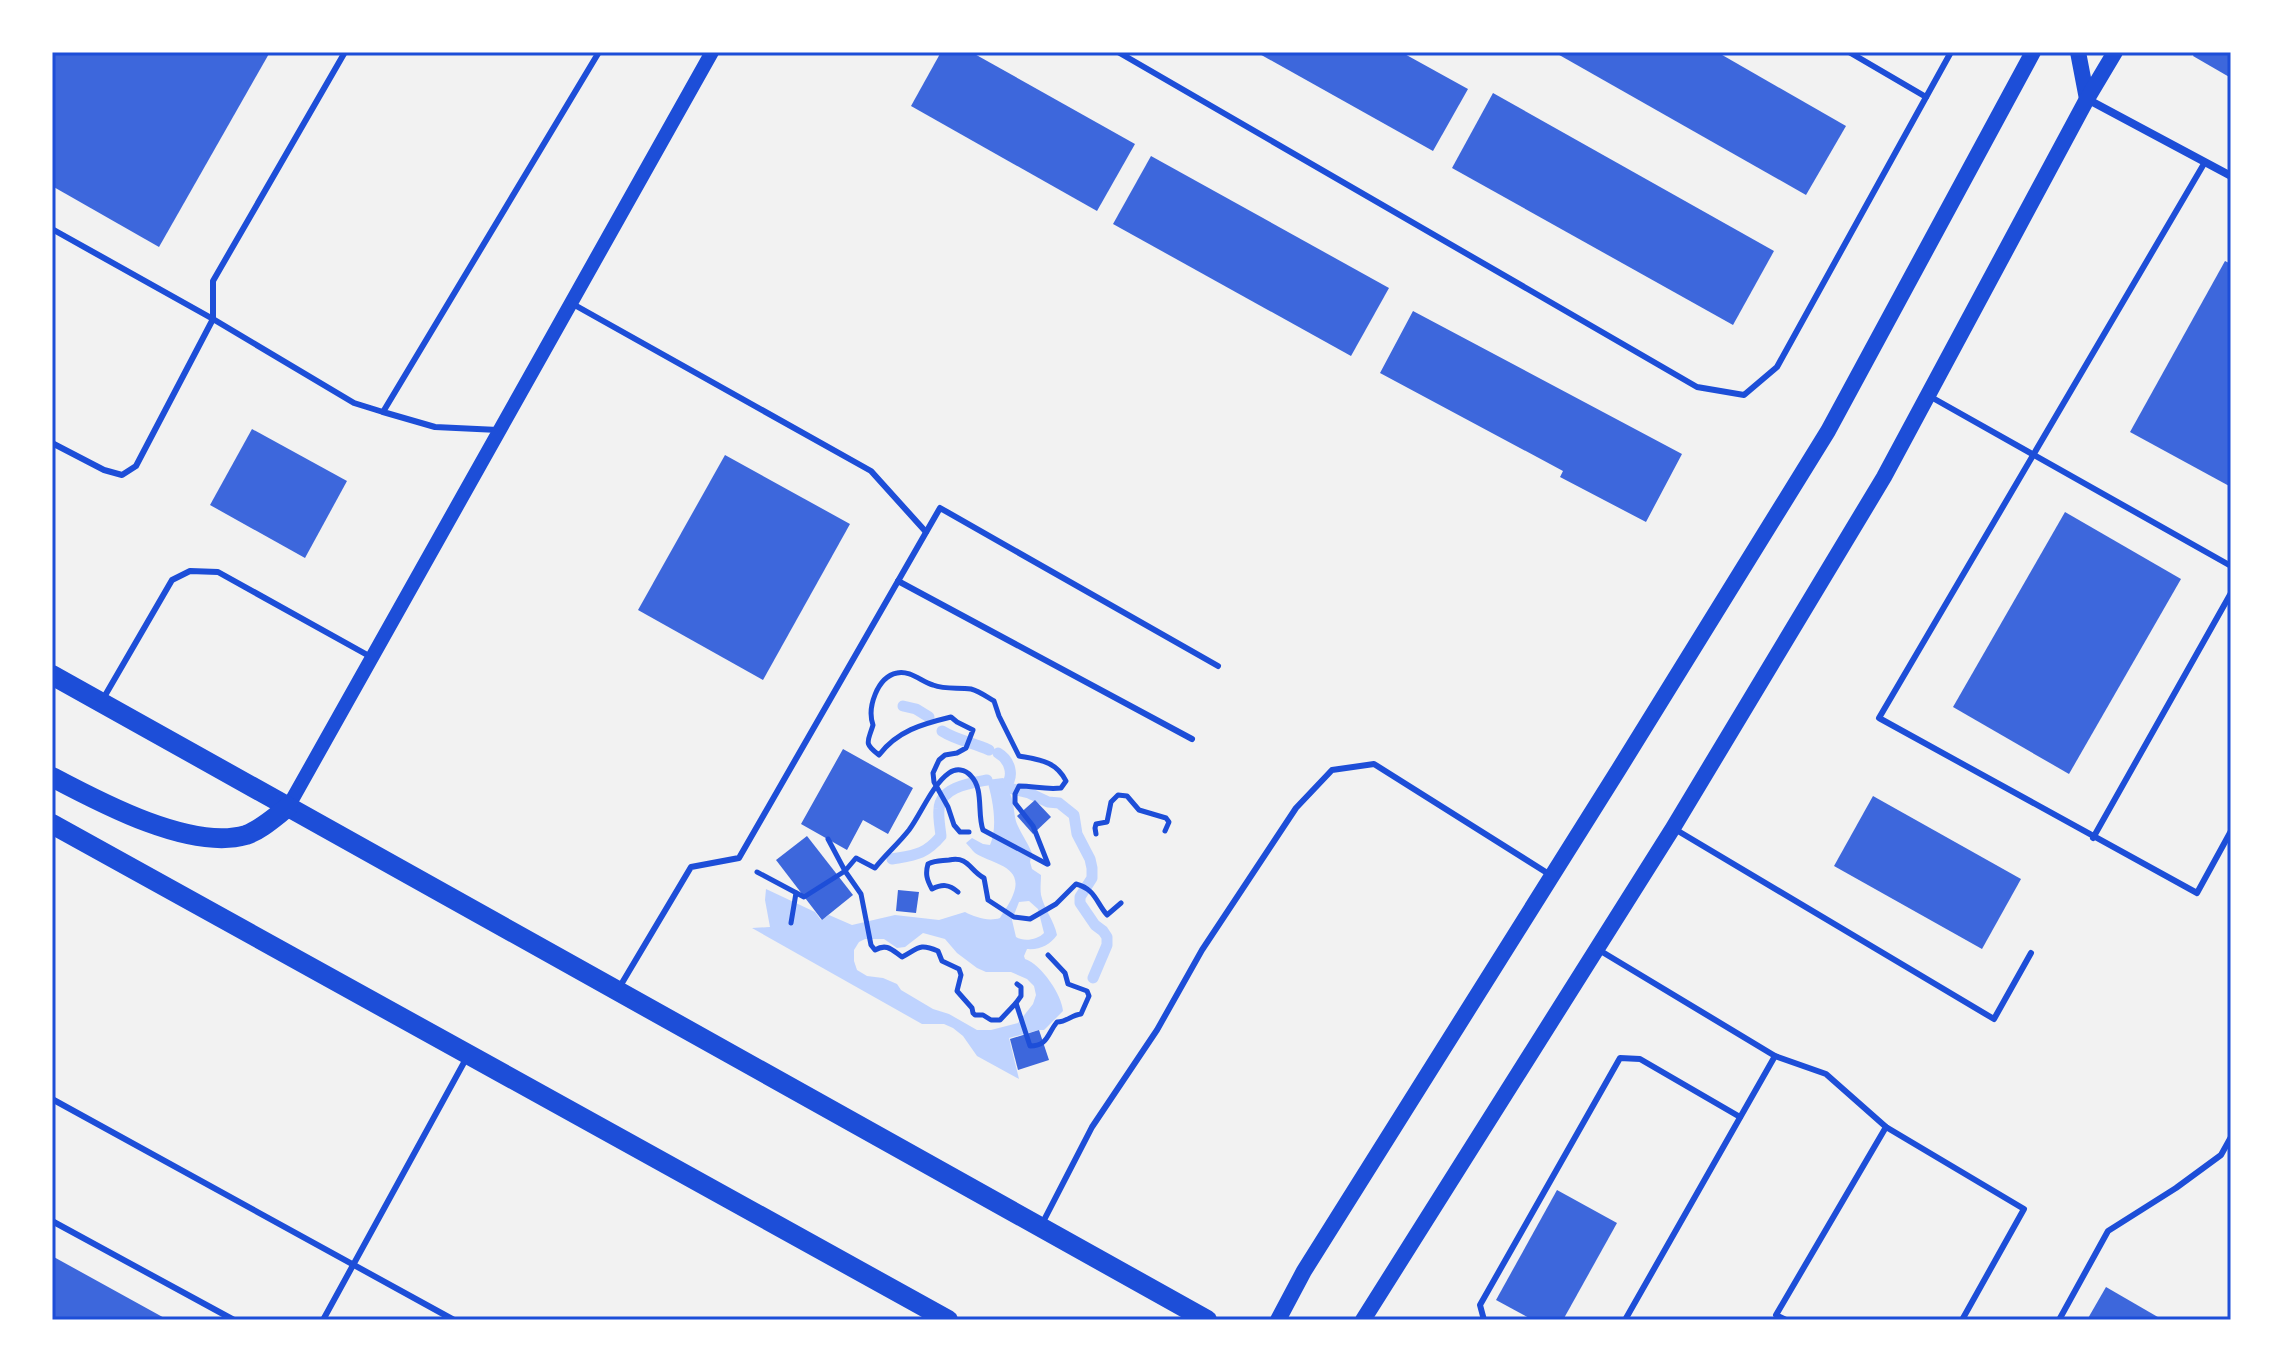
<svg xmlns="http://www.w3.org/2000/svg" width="2283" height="1372" font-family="'Roboto Serif',serif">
	<rect width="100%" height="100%" fill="#f2f2f2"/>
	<path fill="#bfd3fe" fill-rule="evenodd" d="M1003 778 1006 780 1005 787C1016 798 1012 810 1017 824 1021 834 1028 843 1032 853L1030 862 1032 869 1041 875C1041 882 1040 888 1041 895 1044 909 1054 920 1057 935 1050 945 1040 950 1027 949L1024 956 1025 959C1041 964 1062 995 1063 1011L1044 1030H1039L1009 1038 1019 1079 977 1056 963 1036 953 1028 944 1024H922L752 928 770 927 765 900 766 889 815 912 821 920 829 915 852 925 895 915 939 920 965 912C975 917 988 922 1000 918 1004 911 1010 903 1013 895 1025 866 992 864 975 853 973 851 968 845 966 843L972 838 983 844 990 845C998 827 993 800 987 780ZM1029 901 1038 909 1044 933C1037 940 1024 942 1016 937L1012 920 1019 902ZM923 933 945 939 957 953 977 968 986 972H1011L1027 979 1034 986 1036 995 1033 1004 1018 1023 991 1030H977L949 1014 933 1009 901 990 897 984 883 978 867 976 857 970 854 961V950L859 942 865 939H884L897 948 905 947Z"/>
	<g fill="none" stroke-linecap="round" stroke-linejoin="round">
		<g stroke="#bfd3fe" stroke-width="11">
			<polyline points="903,706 916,709 929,717"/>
			<path d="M942 731C956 740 974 743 989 750"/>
			<path d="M998 753C1010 760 1015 776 1005 787L1029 793 1048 802 1059 803 1074 815 1077 834 1090 859 1092 868V878L1080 897V903L1095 925 1103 931 1107 937V945L1093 978"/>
			<path d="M892 859C915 855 925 855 941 836 940 827 938 817 939 809 940 787 971 783 987 780"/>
		</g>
	</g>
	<g fill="#3d67dc">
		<polygon points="52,52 270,52 159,247 52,186"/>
		<polygon points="941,52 971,52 1135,144 1097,211 911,106"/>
		<polygon points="1256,52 1401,52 1468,89 1433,151"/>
		<polygon points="1554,52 1717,52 1846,126 1806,195"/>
		<polygon points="2195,52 2231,52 2231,78 2193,56"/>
		<polygon points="1493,93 1774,251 1733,325 1452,168"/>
		<polygon points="1151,156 1389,288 1351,356 1113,224"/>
		<polygon points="2225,261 2231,264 2231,487 2130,432"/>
		<polygon points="1413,311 1682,454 1646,522 1560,477 1563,471 1380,373"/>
		<polygon points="252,429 347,481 305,558 210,505"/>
		<polygon points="725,455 850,524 763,680 638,610"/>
		<polygon points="2065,512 2181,579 2069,774 1953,707"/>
		<polygon points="843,749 913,788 888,834 863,820 847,850 801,824"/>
		<polygon points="1873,796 2021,879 1982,949 1834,866"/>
		<polygon points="1035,800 1051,817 1033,834 1017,816"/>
		<polygon points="807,836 853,895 822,920 776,860"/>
		<polygon points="898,890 919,892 916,913 896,911"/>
		<polygon points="1039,1030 1049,1060 1018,1070 1010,1039"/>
		<polygon points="1557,1190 1617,1223 1563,1320 1533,1320 1496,1300"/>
		<polygon points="52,1256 168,1320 52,1320"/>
		<polygon points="2106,1287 2163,1320 2087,1320"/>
	</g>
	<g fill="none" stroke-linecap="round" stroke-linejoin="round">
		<g stroke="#1d4ed8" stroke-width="5">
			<path d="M969 832H960L954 825 948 807 934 782 933 773 939 760 945 755 957 753 966 748 973 730 957 722 951 717C922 724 897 731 879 755 863 743 868 742 873 725 867 708 877 677 897 673 910 670 922 682 933 685 946 690 958 687 971 689 979 691 987 697 994 701L999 716 1019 756C1040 760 1056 761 1066 781L1061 788C1046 790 1034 786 1019 786L1015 794V803L1033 826 1048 864"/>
			<polyline points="1096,834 1095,828 1096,824 1107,822 1111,802 1118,795 1127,796 1139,810 1166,818 1169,822 1165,831"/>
			<path d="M828 839 845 871 856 858 875 868C886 854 898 844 909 830 921 814 932 785 949 773 956 768 965 769 971 776 984 789 977 814 983 830L1047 864"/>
			<path d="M757 872 804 897 845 871 861 894 871 945 875 950C887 943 892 950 902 957 919 948 919 943 938 951L942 961 959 969 961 975 957 991 972 1008 973 1013 975 1015H983L991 1020H1000L1016 1003 1030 1046C1048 1046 1047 1034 1057 1022 1067 1022 1071 1015 1081 1014L1089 996 1087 991 1068 984 1065 973 1048 955"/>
			<path d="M958 892C949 884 942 884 932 889 927 880 925 874 928 864 936 860 941 861 949 860 969 856 969 870 984 878L988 900 1014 917 1030 919 1056 904 1076 884C1095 889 1096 902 1107 915L1121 903"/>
			<polyline points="791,923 796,893"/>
			<polyline points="1016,1003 1021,996 1021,987 1017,984"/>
		</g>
		<g stroke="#1d4ed8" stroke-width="6">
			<polyline points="345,52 213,281 213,319 354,403 383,412"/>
			<polyline points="1118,52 1697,387 1744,395 1777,367 1951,52"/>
			<polyline points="1849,52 1926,97"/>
			<polyline points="2205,162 1879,718 2197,893 2231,831"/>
			<polyline points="52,229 213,319 136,466 122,475 104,470 52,443"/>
			<polyline points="571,303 871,471 926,532"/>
			<polyline points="1931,397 2231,566"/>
			<polyline points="498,430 435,427 383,412 599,52"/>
			<polyline points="898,581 1192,739"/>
			<polyline points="103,699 172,580 190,571 218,572 371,657"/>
			<polyline points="1673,828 1994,1019 2031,953"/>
			<polyline points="2093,838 2231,593"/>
			<polyline points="1599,950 1775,1056 1826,1074 1886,1127 2024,1209 1962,1320"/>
			<polyline points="619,988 691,867 739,858 940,508 1218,666"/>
			<polyline points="52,1099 454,1320"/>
			<polyline points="52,1221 234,1320"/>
			<polyline points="1042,1224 1092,1127 1157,1030 1202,950 1296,808 1332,770 1374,764 1552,876"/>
			<polyline points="323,1320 467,1057"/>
			<polyline points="1484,1320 1480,1305 1620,1058 1640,1059 1740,1117"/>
			<polyline points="1625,1320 1775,1056"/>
			<polyline points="1786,1320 1776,1315 1886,1127"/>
			<polyline points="2059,1320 2108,1231 2176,1188 2221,1155 2231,1137"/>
		</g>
		<polyline stroke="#1d4ed8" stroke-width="8" points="2087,99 2231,176"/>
		<polyline stroke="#1d4ed8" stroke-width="14" points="288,807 712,52"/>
		<g stroke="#1d4ed8" stroke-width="16">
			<polyline points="2078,52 2087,99"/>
			<polyline points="1278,1320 1304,1271 1619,769 1828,431 2033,52"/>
			<polyline points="1363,1320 1673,828 1884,477 2087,99 2115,52"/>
		</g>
		<g stroke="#1d4ed8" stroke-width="20">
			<polyline points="52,675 1207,1320"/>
			<path d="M52 777C101 803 191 851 246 835 261 830 276 816 288 807"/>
			<polyline points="52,824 948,1320"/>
		</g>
	</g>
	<rect width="2283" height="1372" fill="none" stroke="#ffffff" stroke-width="108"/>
	<rect x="54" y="54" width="2175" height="1264" fill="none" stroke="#1d4ed8" stroke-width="3"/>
</svg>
